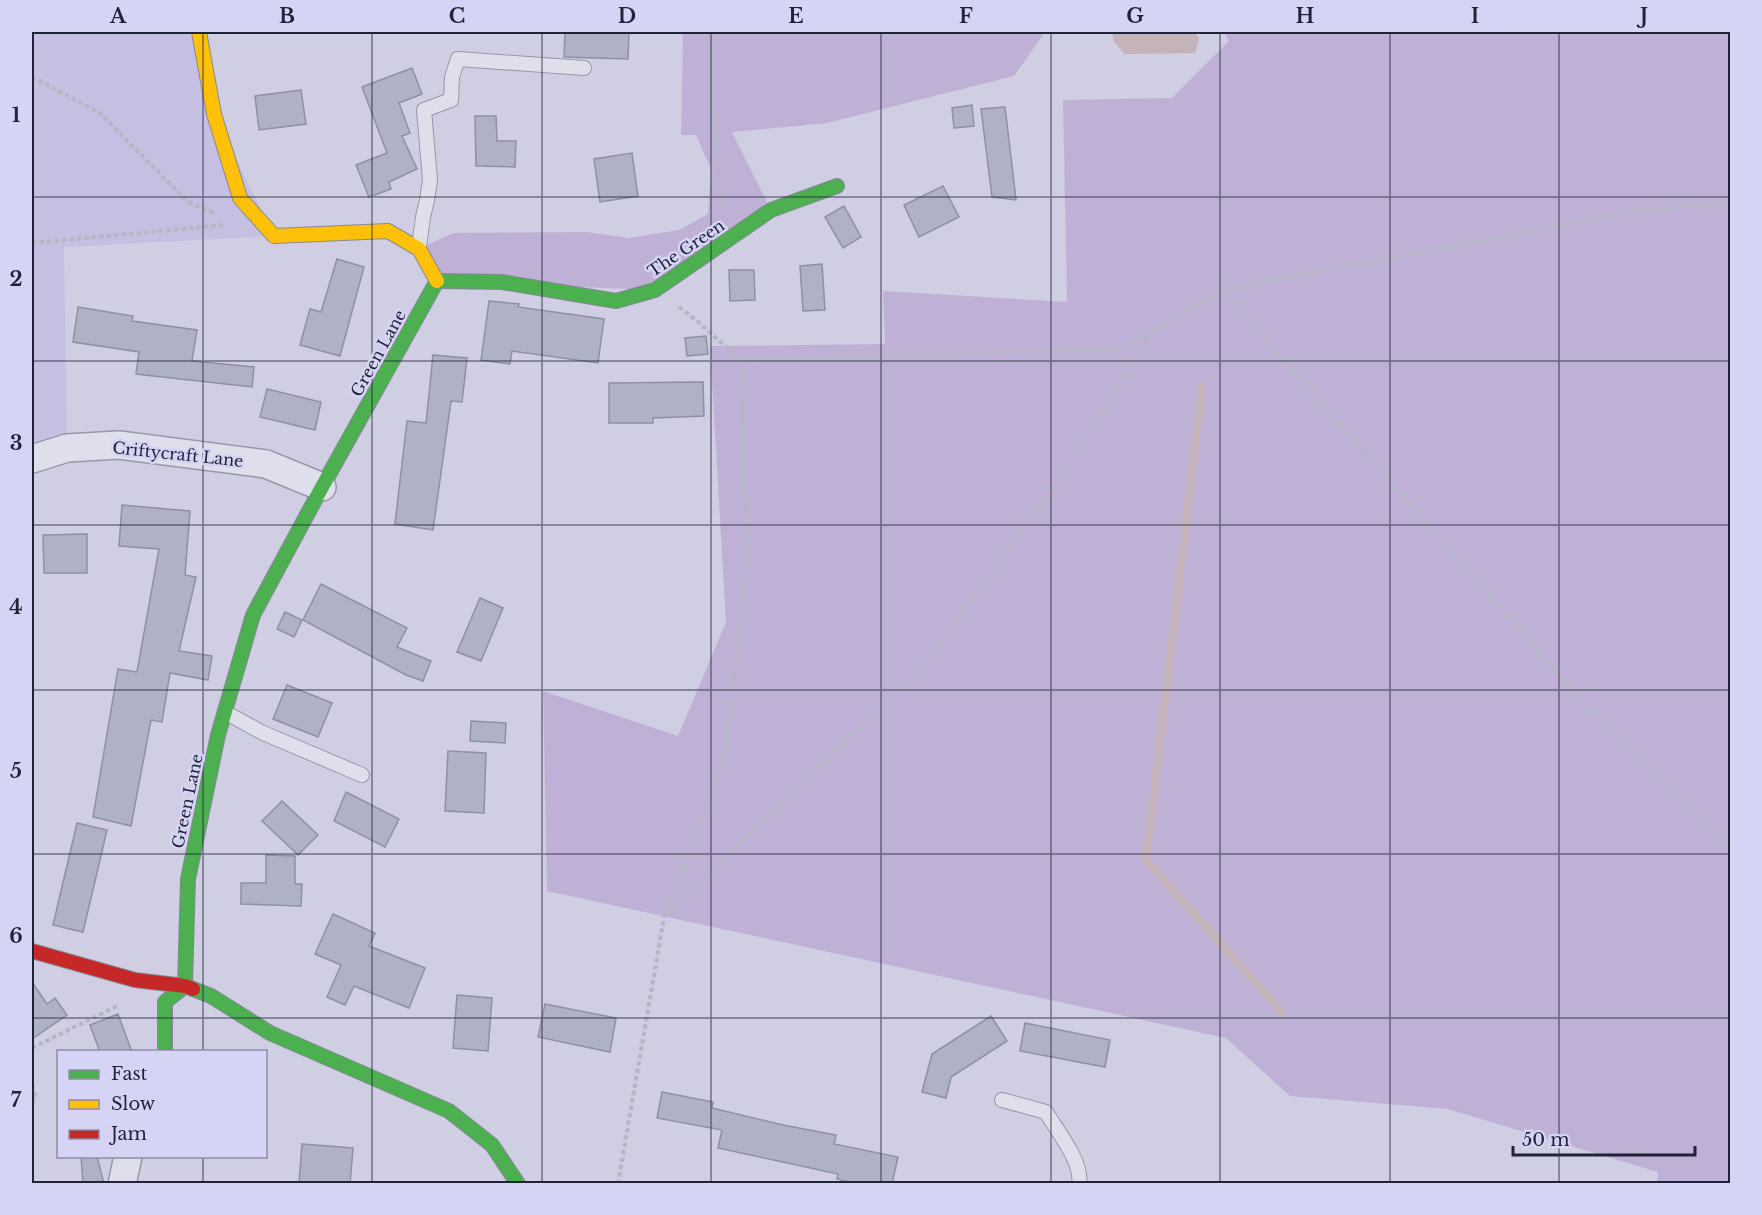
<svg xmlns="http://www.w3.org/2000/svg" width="1762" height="1215" font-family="'Libre Baskerville',serif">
	<rect width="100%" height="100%" fill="#cfcee3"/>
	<polygon fill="#c5bfe2" points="32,32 199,32 214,114 274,236 64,247 67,448 32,459"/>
	<g fill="#beb1d5">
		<polygon points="683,32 1045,32 1014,76 827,123 732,132 771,210 655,290 437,281 419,249 453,233 587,232 629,238 679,230 708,214 711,169 696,135 681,135"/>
		<polygon points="1224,32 1730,32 1730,1183 1657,1183 1658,1172 1448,1109 1290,1096 1226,1038 547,891 543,691 678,736 726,622 710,346 885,344 883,291 1067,302 1063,100 1172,98 1229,41"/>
	</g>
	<polygon fill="#c4b3b8" points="1112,32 1194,32 1199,38 1195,53 1125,54 1114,42"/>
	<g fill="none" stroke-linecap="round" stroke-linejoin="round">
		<polyline stroke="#c4b3b8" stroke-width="8" points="1202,386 1146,860 1283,1013"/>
	</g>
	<g fill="#afb2c6" stroke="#8e90a3" stroke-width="1.5">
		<polygon points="565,32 629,32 628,59 564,57"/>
		<polygon points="412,68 422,94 399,103 410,133 402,136 417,169 389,182 391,189 369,197 356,165 387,153 362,87"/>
		<polygon points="301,90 306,124 259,130 255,96"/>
		<polygon points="972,105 974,126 954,128 952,108"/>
		<polygon points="1005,107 1016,200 992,197 981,109"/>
		<polygon points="475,116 496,116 497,141 516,141 515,167 476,166"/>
		<polygon points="632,153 638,196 600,202 594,159"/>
		<polygon points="943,186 959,217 919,237 904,205"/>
		<polygon points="844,206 861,237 843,248 825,217"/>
		<polygon points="337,259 364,267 340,356 300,345 310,309 321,312"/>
		<polygon points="822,264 825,310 803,311 800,266"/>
		<polygon points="729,270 754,270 755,300 730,301"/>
		<polygon points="489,301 519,304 518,307 604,319 598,363 512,351 510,364 481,360"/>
		<polygon points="78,307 133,316 132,321 197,330 192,361 254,367 252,387 136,374 139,352 73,342"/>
		<polygon points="706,336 708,354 687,356 685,338"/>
		<polygon points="433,355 467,358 462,402 451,401 433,530 395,524 407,421 426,423"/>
		<polygon points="703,382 704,416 653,418 653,423 609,423 609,383"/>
		<polygon points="267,389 321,402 315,430 260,417"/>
		<polygon points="122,505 190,511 185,575 196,577 179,651 212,656 208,680 170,673 162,722 151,720 131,826 93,817 118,669 137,672 159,549 119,546"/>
		<polygon points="87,534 87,573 44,573 43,535"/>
		<polygon points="321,584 407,628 397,647 431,661 423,681 406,675 303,620"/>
		<polygon points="480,598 503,608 481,661 457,652"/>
		<polygon points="285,612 302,620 294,637 277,629"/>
		<polygon points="287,685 332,703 318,737 273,719"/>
		<polygon points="471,721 506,723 505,743 470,741"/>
		<polygon points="448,751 486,753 484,813 445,811"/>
		<polygon points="346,792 399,819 385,847 334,821"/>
		<polygon points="282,801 318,835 298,855 262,821"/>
		<polygon points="77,823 107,830 83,932 53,925"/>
		<polygon points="266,855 295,856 295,884 302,884 301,906 241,904 241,883 266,883"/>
		<polygon points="333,914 375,933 369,946 425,968 409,1008 354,986 345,1005 327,997 341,965 315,954"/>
		<polygon points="32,982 47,1004 55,998 67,1015 32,1039"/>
		<polygon points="457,995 492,998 488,1051 453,1048"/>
		<polygon points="545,1004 616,1018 610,1052 538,1037"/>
		<polygon points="118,1014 132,1052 100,1052 90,1025"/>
		<polygon points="991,1016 1007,1041 951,1077 946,1098 922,1092 932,1054"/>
		<polygon points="1025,1023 1110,1040 1105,1067 1020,1051"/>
		<polygon points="662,1092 713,1102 712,1108 783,1125 836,1135 834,1144 898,1157 892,1184 858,1184 837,1179 838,1174 718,1148 722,1130 657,1118"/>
		<polygon points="302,1144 353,1148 350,1184 299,1184"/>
		<polygon points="81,1156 97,1156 104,1184 83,1184"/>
	</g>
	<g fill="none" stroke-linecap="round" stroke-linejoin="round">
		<defs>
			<g id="lane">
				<polyline points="419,247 423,217 427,200 430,180 424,110 451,100 452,77 458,59 584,68"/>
				<polyline points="225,712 261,732 362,775"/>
				<path d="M1002 1100 1046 1112C1057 1131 1083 1162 1079 1184"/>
			</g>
			<g id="street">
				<polyline points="32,459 67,448 119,445 266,464 322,487"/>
				<polyline points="122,1184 128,1156"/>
			</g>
			<g id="fast">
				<polyline points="437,281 502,282 616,301 655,290 771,210 837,186"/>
				<polyline points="185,986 188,879 218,735 253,615 322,487 437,281"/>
				<polyline points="193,989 211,996 270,1033 449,1111 492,1145 518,1184"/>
				<polyline points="165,1052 165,1002 185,986"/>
			</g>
			<polyline id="slow" points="199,32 214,114 240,198 274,236 388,231 419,249 437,281"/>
			<polyline id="jam" points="32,951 135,980 185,986 193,989"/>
		</defs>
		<use href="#lane" stroke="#9798a8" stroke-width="16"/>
		<use href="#street" stroke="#9798a8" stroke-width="30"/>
		<use href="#fast" stroke="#878898" stroke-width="16"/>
		<use href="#slow" stroke="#878898" stroke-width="16"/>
		<use href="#jam" stroke="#878898" stroke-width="16"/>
		<g stroke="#b6b7c4" stroke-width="4" stroke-dasharray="4.5 3" stroke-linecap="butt">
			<polyline points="711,32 714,134 723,210"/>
			<polyline points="32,77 100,113 188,202 215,213"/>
			<polyline points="32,243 225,225"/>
			<polyline points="1222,290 1636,211 1730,203"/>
			<polyline points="679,307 696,320 741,360 1123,348 1222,290 1572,690 1730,849"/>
			<polyline points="667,914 923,666 1082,446 1148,335"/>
			<polyline points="32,1048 119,1005"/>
			<polyline points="32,1085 36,1098 32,1101"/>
			<polyline points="618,1184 664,917 726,750 747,558 741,360"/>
		</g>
		<use href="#lane" stroke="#dfdfec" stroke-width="14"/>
		<use href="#street" stroke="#dfdfec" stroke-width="27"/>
		<use href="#fast" stroke="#4caf50" stroke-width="14"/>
		<use href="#slow" stroke="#ffc107" stroke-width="14"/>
		<use href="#jam" stroke="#c62828" stroke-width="14"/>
	</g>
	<path fill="none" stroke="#1f2337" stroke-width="1.5" stroke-opacity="0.55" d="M203 32V1052M372 32V1184M542 32V1184M711 32V1184M881 32V1184M1051 32V1184M1220 32V1184M1390 32V1184M1559 32V1184M32 197H1730M32 361H1730M32 525H1730M32 690H1730M32 854H1730M32 1018H1730M203 1156V1184"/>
	<g text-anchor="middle" stroke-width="5" stroke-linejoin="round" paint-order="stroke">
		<g font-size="16" fill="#1f2337" stroke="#d6d4f4">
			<text transform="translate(686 248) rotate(-34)" y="6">The Green</text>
			<text transform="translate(378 353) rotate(-61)" y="6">Green Lane</text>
			<text transform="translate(178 454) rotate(6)" y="6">Criftycraft Lane</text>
			<text transform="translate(187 801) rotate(-78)" y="6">Green Lane</text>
		</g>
	</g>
	<rect width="1762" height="1215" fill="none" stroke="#d6d4f4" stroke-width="66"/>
	<rect x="57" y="1050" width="210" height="108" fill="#d6d4f4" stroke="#8d8da8" stroke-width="1.5"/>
	<rect x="69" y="1070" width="30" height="9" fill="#4caf50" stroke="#8d8da8" stroke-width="1.5"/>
	<text x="111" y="1080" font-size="18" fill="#1f2337">Fast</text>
	<rect x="69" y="1100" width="30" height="9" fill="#ffc107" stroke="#8d8da8" stroke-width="1.5"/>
	<text x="111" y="1110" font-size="18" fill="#1f2337">Slow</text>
	<rect x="69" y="1130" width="30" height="9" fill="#c62828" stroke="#8d8da8" stroke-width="1.5"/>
	<text x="111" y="1140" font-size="18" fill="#1f2337">Jam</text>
	<path d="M1513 1146v9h182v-9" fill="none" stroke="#1f2337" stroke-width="3"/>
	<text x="1522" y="1146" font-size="18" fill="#1f2337" stroke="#d6d4f4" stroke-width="4.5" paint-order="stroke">50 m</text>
	<rect x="33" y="33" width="1696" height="1149" fill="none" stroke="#1f2337" stroke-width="2"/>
	<g font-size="20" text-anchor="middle" font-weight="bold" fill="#1f2337">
		<text x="118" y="23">A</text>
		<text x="287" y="23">B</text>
		<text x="457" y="23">C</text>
		<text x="627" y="23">D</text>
		<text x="796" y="23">E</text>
		<text x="966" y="23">F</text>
		<text x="1135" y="23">G</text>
		<text x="1305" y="23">H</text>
		<text x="1475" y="23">I</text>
		<text x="1644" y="23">J</text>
		<text x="16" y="122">1</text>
		<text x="16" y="286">2</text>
		<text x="16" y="450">3</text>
		<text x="16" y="614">4</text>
		<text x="16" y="778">5</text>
		<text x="16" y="943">6</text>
		<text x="16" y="1107">7</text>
	</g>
</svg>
